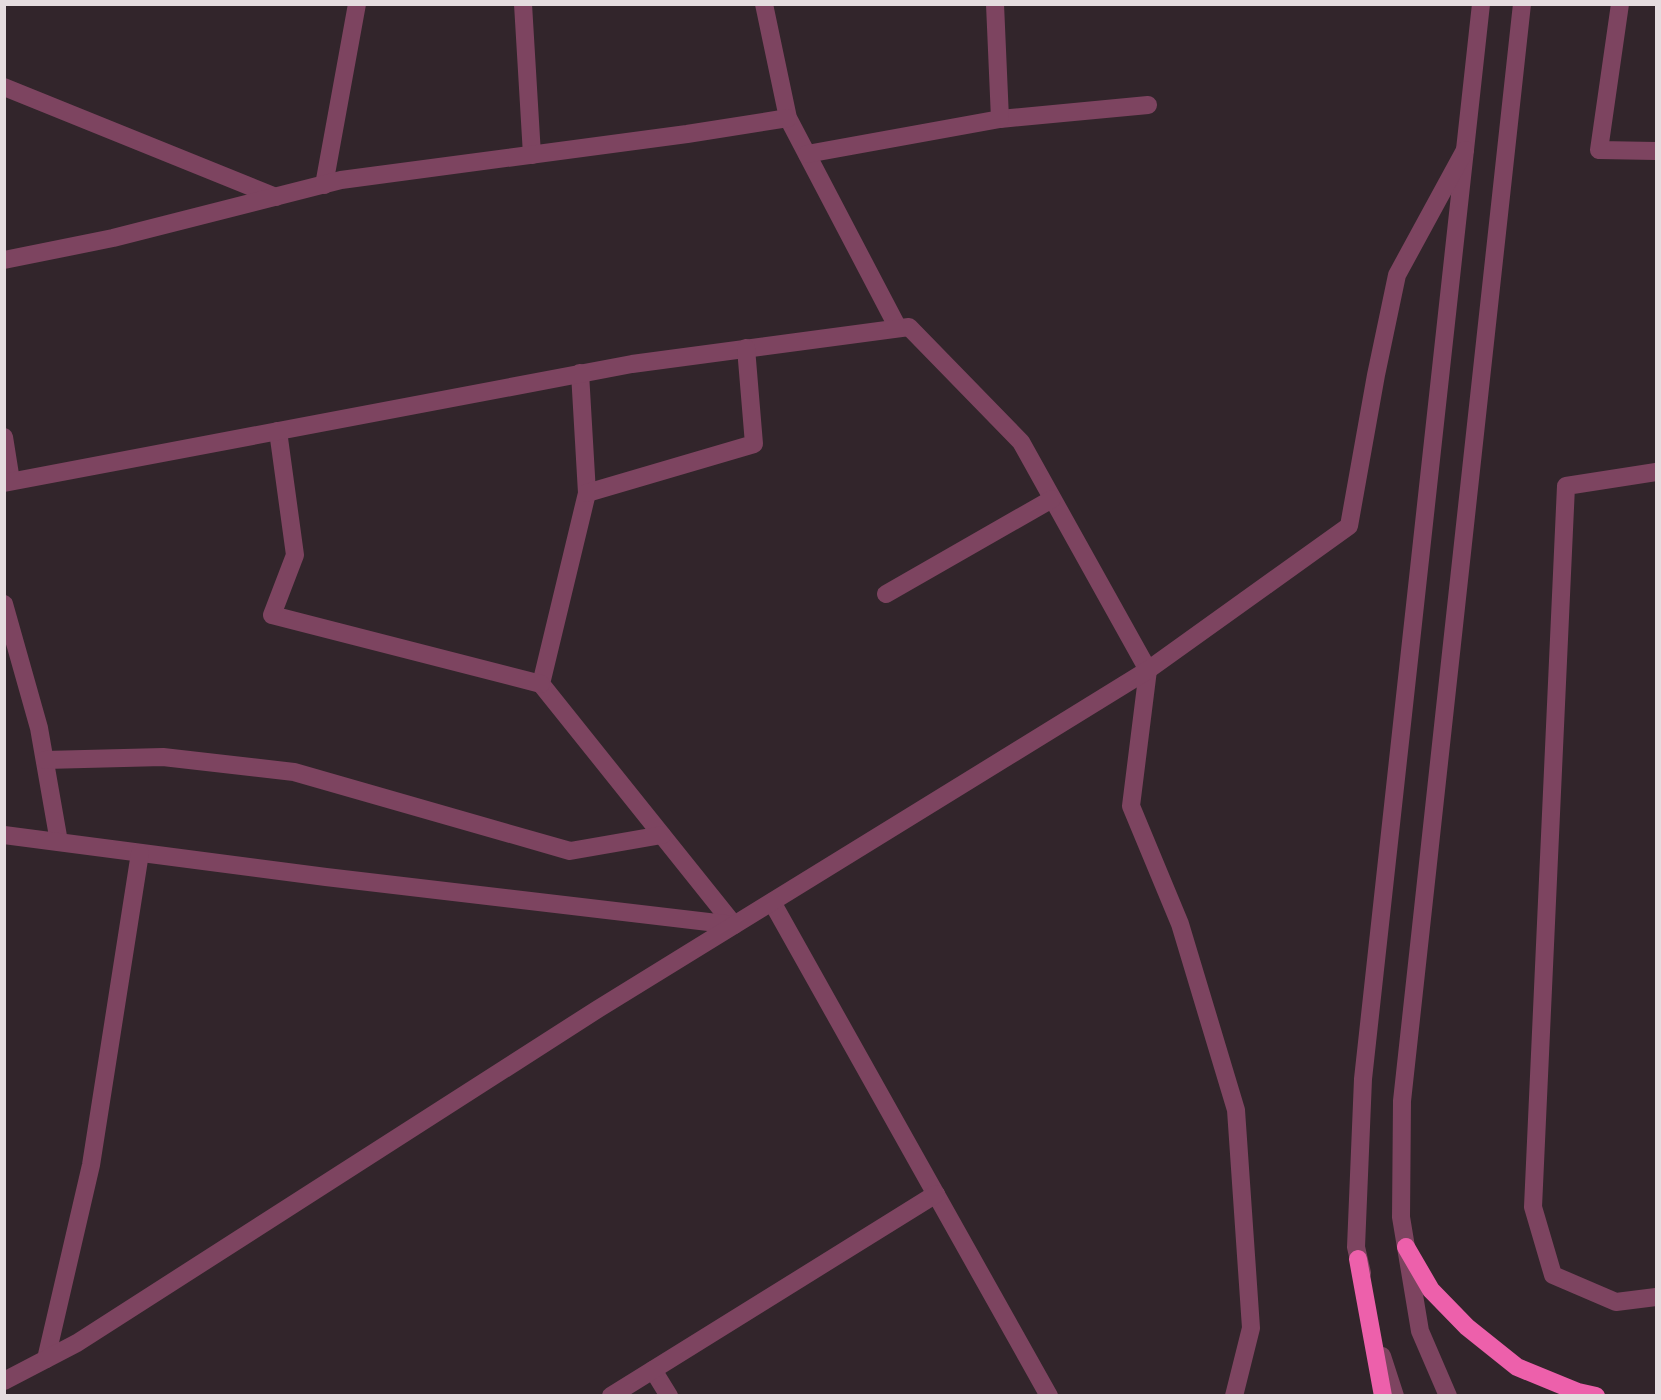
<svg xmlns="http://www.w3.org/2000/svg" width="1661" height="1400" font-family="Barlow,sans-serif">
	<rect width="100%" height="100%" fill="#32252b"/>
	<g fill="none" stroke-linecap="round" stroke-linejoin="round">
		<g stroke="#7d4460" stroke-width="18">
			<polyline points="523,4 532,155"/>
			<polyline points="764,4 788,118 898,328"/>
			<polyline points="1620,4 1599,150 1656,151"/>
			<polyline points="4,87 276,197"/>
			<polyline points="1000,119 1148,105"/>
			<polyline points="807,154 1000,119 995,4"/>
			<polyline points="324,185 357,4"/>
			<polyline points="4,260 113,238 341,180 687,134 788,118"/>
			<polyline points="580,373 587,493 541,684 734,925"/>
			<polyline points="278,431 295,555 272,615 541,684"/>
			<polyline points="4,437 11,481"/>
			<polyline points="1656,472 1566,486 1533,1207 1553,1275 1616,1302 1656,1297"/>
			<polyline points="4,483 632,364 909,327 1021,442 1148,670 1131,806 1180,924 1236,1110 1251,1328 1234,1396"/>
			<polyline points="587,493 754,444 746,348"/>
			<polyline points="886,594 1052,499"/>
			<polyline points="4,604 39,728 59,842"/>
			<polyline points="45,760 163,757 294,772 570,851 662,835"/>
			<polyline points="4,835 326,877 734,925"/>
			<polyline points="772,902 1049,1396"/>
			<polyline points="1362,1273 1356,1247 1363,1079 1481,4"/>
			<polyline points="1382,1356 1395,1396"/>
			<polyline points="46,1359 91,1165 140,853"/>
			<polyline points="653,1370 669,1396"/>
			<polyline points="4,1381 77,1343 598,1009 1148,670 1349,526 1376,375 1397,275 1465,150"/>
			<polyline points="611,1396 936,1194"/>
			<polyline points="1448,1396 1420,1331 1401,1217 1402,1101 1522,4"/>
		</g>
		<g stroke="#ed60ab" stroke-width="18">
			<polyline points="1406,1247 1431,1290 1467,1327 1517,1367 1578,1392 1596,1396"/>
			<polyline points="1358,1259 1383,1396"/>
		</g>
	</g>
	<rect width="1661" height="1400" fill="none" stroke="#e5dcdf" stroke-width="12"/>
</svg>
